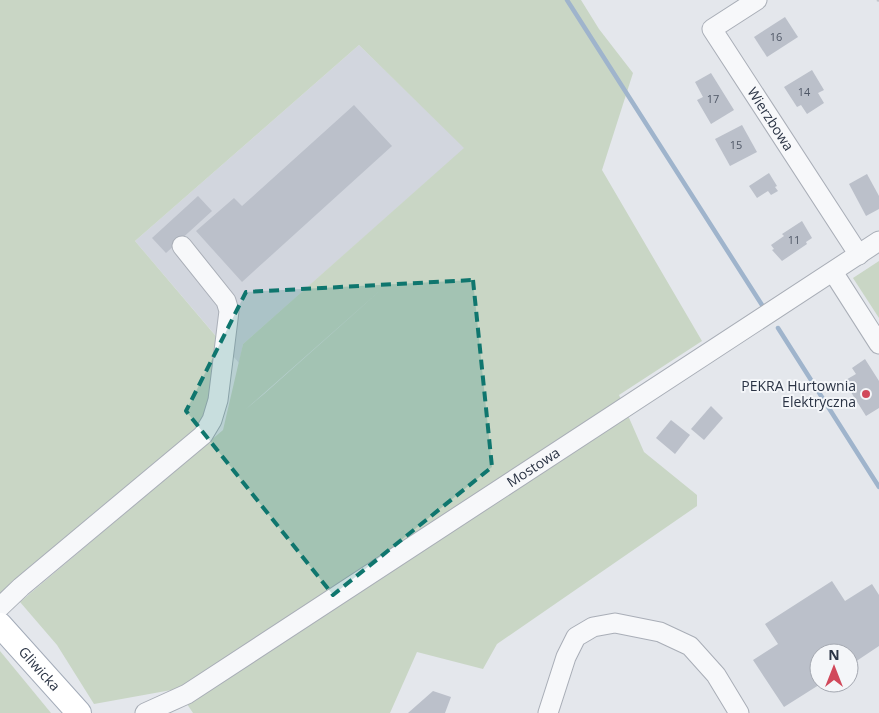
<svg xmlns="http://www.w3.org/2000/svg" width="879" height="713" font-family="'Open Sans',sans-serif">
	<rect width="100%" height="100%" fill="#e4e7ec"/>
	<polygon fill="#d2d6de" points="359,45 465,148 243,344 239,363 135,241"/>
	<g fill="#c9d6c5" fill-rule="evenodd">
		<path d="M0 0H581L599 29 633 73 602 170 702 341 619 395 644 452 697 495V506L497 644 483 669 417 652 390 713H193L177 689 94 704 57 645 20 602 223 430 243 344 464 148 359 45 135 241 220 341 212 394 202 426 0 595ZM383 288 264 394 246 409Z"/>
		<polygon points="879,261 879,318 853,278"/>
		<polygon points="0,651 51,713 0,713"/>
	</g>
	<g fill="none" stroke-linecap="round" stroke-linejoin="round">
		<g stroke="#9fb4cc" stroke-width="4.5">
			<polyline points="567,0 762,305"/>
			<polyline points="778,328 879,487"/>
		</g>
	</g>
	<g fill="#bbc0ca">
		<polygon points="785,17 798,37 767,57 754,37"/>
		<polygon points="812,70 824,90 818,93 824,103 807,114 801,105 797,107 784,87"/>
		<polygon points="711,73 734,110 711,124 697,100 703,97 695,82"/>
		<polygon points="354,105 392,146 242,282 196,231 234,198 242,206"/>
		<polygon points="742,125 757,152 730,166 715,139"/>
		<polygon points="769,173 777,186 775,187 778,191 771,195 768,191 757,198 749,186"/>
		<polygon points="867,174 879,196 879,209 866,216 849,184"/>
		<polygon points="198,196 212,211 166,253 152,238"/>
		<polygon points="802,221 812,238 806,242 807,244 782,261 772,250 774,249 771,245 784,236 782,234"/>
		<polygon points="865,359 879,381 879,408 866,416 844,381 856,374 852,368"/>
		<polygon points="711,406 723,418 704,440 691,429"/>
		<polygon points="671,420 690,435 675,454 656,438"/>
		<polygon points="832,581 845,601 872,584 879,595 879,646 849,666 849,653 819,653 819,683 822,683 784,707 753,660 778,644 765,624"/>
		<polygon points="433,691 451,697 445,713 408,713"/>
	</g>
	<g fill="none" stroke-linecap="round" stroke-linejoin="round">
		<defs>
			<g id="minor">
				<path id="s1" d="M757 0 712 29 859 255"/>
				<polyline points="833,272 879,344"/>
				<polyline points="0,607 21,587 203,435 212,420 218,400 229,311 226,301 182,246"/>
				<path id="s2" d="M145 713 187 694 879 241"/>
				<polyline points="548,713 566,657 576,637 593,627 615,623 660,632 690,646 716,675 739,713"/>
			</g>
			<g id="major">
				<path id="s3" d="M0 625 79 713"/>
			</g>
		</defs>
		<use href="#minor" stroke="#a9aeb7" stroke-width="21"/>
		<use href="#major" stroke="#a3abb8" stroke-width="26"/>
		<polyline stroke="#c2c5cb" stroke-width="2.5" stroke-dasharray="4 4" stroke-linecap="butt" points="877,0 879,1"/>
		<use href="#minor" stroke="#f7f8fa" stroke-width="19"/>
		<use href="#major" stroke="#fff" stroke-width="24"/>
	</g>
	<path fill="#0f766e" fill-opacity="0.2" stroke="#0f766e" stroke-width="4" stroke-dasharray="10 6" stroke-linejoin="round" d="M473 280 492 467 333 595 186 411 246 292Z"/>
	<circle fill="#d1495b" stroke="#f4f6f9" stroke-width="2" cx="866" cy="394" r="5"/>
	<g text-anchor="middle" stroke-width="4" stroke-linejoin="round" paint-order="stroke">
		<g font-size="11" fill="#4f5766">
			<text x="776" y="41">16</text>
			<text x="804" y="96">14</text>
			<text x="713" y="103">17</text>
			<text x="736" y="149">15</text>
			<text x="794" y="244">11</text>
		</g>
		<g font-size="14" fill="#2b3445" stroke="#f4f6f9">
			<text dy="5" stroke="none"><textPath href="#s1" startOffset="161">Wierzbowa</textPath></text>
			<text dy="5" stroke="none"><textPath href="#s2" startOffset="460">Mostowa</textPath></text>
			<text dy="5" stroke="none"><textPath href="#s3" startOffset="59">Gliwicka</textPath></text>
		</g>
		<g font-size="14" fill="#2b3445" stroke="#f4f6f9" text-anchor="end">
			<text x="856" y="391">PEKRA Hurtownia<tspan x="856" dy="16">Elektryczna</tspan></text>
		</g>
	</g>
	<g transform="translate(834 668)"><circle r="24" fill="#f4f6f9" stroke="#a4a8b1"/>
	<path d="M0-4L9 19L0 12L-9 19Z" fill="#d1495b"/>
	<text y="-8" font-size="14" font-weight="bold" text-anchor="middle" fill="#2b3445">N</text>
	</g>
</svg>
